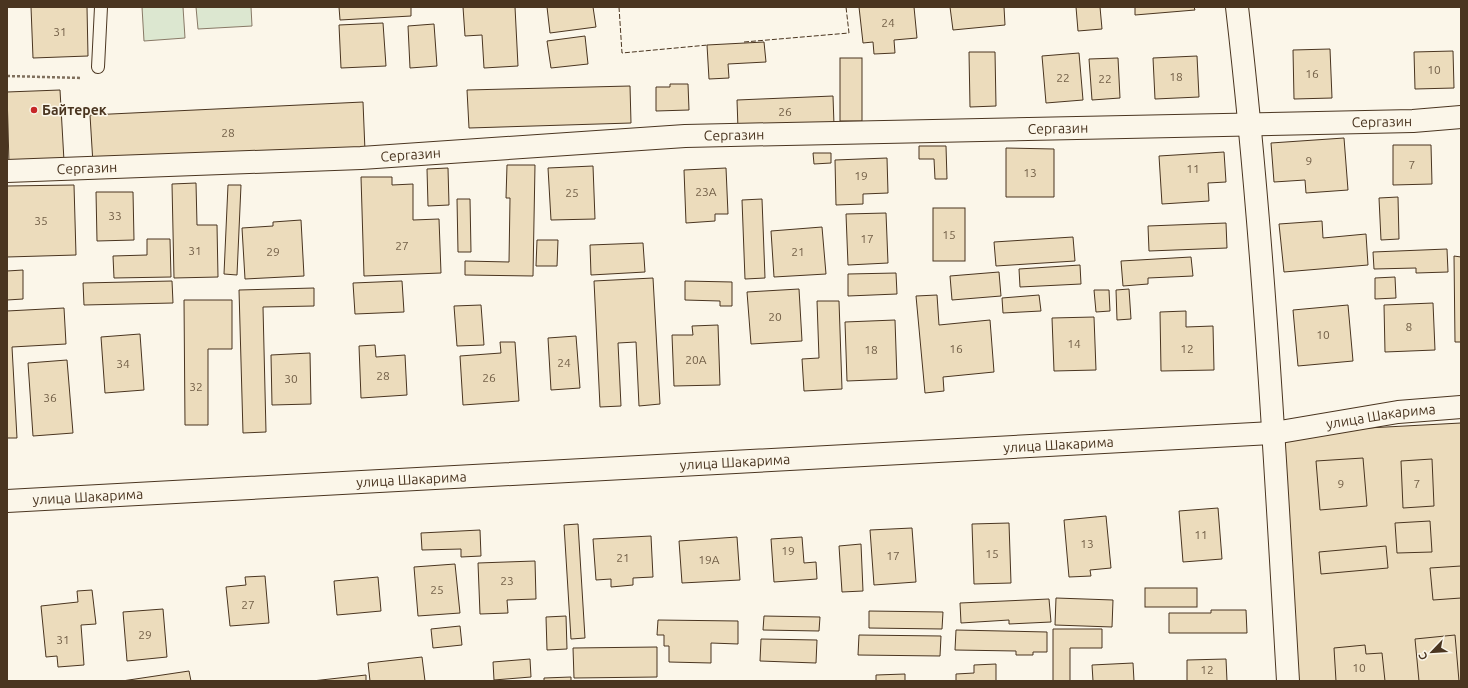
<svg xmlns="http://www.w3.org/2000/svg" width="1468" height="688" font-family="Ubuntu,sans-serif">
	<rect width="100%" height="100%" fill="#fbf6e9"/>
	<g fill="#dce7d0" stroke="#887966">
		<polygon points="142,7 183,7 185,38 144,41"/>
		<polygon points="196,7 251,7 252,26 198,29"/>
	</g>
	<g fill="#ecdcbc" stroke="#4a3520">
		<polygon points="31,7 87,7 88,56 33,58"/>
		<polygon points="339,7 411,7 411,16 340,20"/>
		<polygon points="463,7 515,7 518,66 484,68 482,35 465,36"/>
		<polygon points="547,7 593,7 596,27 550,33"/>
		<polygon points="859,7 914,7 917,38 894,40 895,53 874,54 873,42 863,43"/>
		<polygon points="950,7 1004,7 1005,25 953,30"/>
		<polygon points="1076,7 1100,7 1102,29 1078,31"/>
		<polygon points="1135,7 1194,7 1195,10 1135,15"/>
		<polygon points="383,23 386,66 341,68 339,25"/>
		<polygon points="434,24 437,66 410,68 408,26"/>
		<polygon points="585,36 588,64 551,68 547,41"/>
		<polygon points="764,42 766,62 728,64 729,78 709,79 707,45"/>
		<polygon points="1330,49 1332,98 1294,99 1293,50"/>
		<polygon points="1453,51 1454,88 1415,89 1414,52"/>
		<polygon points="969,52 995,52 996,106 970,107"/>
		<polygon points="1079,53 1083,100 1046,103 1042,56"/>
		<polygon points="1197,56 1199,97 1155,99 1153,58"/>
		<rect x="840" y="58" width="22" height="63"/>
		<polygon points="1118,58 1120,98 1092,100 1089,59"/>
		<polygon points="670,84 688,84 689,110 656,111 656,87 670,87"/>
		<polygon points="630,86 631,123 469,128 467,90"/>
		<polygon points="60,90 64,161 9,164 7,92"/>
		<polygon points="833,96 834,125 738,129 737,100"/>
		<polygon points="363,102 365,151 93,164 90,115"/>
		<polygon points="1344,138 1348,190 1306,193 1305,180 1274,182 1271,143"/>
		<polygon points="1393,145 1431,145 1432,184 1393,185"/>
		<polygon points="919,146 946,146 947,179 935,179 934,159 919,159"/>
		<polygon points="1006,148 1054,149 1054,197 1006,197"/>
		<polygon points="1224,152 1226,182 1208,183 1209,201 1162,204 1159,156"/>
		<polygon points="813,153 831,153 831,163 814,164"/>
		<polygon points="887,158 888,193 863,194 863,204 836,205 835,160"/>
		<polygon points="507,165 535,165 533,276 465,275 465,261 509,262 510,198 506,198"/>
		<polygon points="593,166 595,219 551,220 548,168"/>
		<polygon points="448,168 449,205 428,206 427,169"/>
		<polygon points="726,168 728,214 715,214 715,221 686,223 684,170"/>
		<polygon points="361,177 392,177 392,185 413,184 413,220 439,219 441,273 364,276"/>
		<polygon points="196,183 197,225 217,225 218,277 174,278 172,184"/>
		<polygon points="74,185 76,255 7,257 7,186"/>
		<polygon points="228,185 241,185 237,275 224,274"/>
		<polygon points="96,192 133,192 134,240 97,241"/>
		<polygon points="1398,197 1399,239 1381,240 1379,198"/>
		<polygon points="457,199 470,199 471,252 458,252"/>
		<polygon points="762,199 765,278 745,279 742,200"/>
		<rect x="933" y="208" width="32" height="53"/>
		<polygon points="886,213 888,263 848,265 846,214"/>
		<polygon points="301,220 304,276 245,279 242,228 273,226 273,222"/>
		<polygon points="1322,221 1323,238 1366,234 1368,265 1284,272 1279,224"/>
		<polygon points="1226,223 1227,248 1149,251 1148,226"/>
		<polygon points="822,227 826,274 774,277 771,231"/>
		<polygon points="1073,237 1075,261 996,266 994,242"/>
		<polygon points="147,239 170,239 171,277 114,278 113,256 147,255"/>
		<polygon points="537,240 558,240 557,266 536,266"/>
		<polygon points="643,243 645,272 591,275 590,245"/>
		<polygon points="1447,249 1448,272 1416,273 1416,268 1374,269 1373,252"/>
		<polygon points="1454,256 1461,257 1461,342 1455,342"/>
		<polygon points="1191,257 1193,276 1148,278 1148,284 1123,286 1121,261"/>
		<polygon points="1080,265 1081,284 1020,287 1019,269"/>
		<polygon points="23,270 23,299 7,300 7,271"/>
		<polygon points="999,272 1001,296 952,300 950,276"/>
		<polygon points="896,273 897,294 848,296 848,274"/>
		<polygon points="1395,277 1396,298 1375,299 1375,278"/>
		<polygon points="653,278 660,404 639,406 636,342 618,343 621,406 600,407 594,281"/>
		<polygon points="172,281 173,303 84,305 83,283"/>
		<polygon points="402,281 404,312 355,314 353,283"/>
		<polygon points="685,281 732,282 732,306 720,306 720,301 685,300"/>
		<polygon points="314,288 314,306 263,307 266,432 243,433 239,290"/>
		<polygon points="799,289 802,341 751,344 747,292"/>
		<polygon points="1129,289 1131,319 1117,320 1116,290"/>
		<polygon points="1094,290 1109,290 1110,311 1096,312"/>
		<polygon points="937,295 939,325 990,320 994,372 943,377 944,391 925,393 916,296"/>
		<polygon points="1039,295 1041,311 1003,313 1002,298"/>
		<polygon points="184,300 232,300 232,349 208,349 208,425 185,425"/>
		<polygon points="817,301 839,301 842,389 804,391 802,359 819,358"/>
		<polygon points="1433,303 1435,350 1385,352 1384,305"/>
		<polygon points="481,305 484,345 457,346 454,306"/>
		<polygon points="1348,305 1353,361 1298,366 1293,310"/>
		<polygon points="64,308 66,344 12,347 17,438 7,438 7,311"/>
		<polygon points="1186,311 1186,327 1213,326 1214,370 1161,371 1160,312"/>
		<polygon points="1094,317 1096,370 1054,371 1052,318"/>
		<polygon points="895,320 897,379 847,381 845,322"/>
		<polygon points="718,325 720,385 674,386 672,335 693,335 692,326"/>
		<polygon points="140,334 144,390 105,393 101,337"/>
		<polygon points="576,336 580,388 551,390 548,338"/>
		<polygon points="500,342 515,342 519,401 463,405 460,356 501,353"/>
		<polygon points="375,345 376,357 405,355 407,395 361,398 359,346"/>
		<polygon points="310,353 311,404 272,405 271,355"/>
		<polygon points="67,360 73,433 33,436 28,363"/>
		<polygon points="1461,423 1461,681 1288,681 1274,433"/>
		<polygon points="1363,458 1367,506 1320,510 1316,461"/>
		<polygon points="1432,459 1434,506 1403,508 1401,461"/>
		<polygon points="1218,508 1222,559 1183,562 1179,511"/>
		<polygon points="1106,516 1111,568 1090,570 1091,576 1069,577 1064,520"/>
		<polygon points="1430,521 1432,552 1397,553 1395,523"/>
		<polygon points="1009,523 1011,583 974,584 972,524"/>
		<polygon points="578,524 585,638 571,639 564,525"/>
		<polygon points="912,528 916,582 874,585 870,530"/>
		<polygon points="480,530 481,556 461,557 461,549 422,550 421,533"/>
		<polygon points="651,536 653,577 633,578 633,585 611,587 611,579 596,580 593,539"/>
		<polygon points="737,537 740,580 682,583 679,541"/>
		<polygon points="802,537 804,563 816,562 817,579 774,582 771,539"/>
		<polygon points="861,544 863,591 842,592 839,546"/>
		<polygon points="1386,546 1388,568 1321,574 1319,552"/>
		<polygon points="535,561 536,599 507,600 508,613 480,614 478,563"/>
		<polygon points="455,564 460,613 418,616 414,567"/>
		<polygon points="1461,566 1461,598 1433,600 1430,568"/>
		<polygon points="265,576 269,623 230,626 226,587 246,585 245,577"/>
		<polygon points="378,577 381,611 337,615 334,581"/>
		<rect x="1145" y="588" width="52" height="19"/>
		<polygon points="92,590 96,624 81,625 84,665 58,667 57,656 46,657 41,606 78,602 77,591"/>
		<polygon points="1056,598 1113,600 1112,627 1055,625"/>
		<polygon points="1049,599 1051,622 1009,624 1009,620 961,623 960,603"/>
		<polygon points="163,609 167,657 127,661 123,612"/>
		<polygon points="1211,610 1246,610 1247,633 1169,633 1169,613 1211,613"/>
		<polygon points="869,611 943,612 942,629 869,628"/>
		<polygon points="566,616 567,649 547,650 546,617"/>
		<polygon points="764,616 820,617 819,631 763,630"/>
		<polygon points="658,620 738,621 738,644 711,643 711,663 669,662 669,646 664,646 664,635 657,635"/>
		<polygon points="460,626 462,645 433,648 431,629"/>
		<polygon points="1053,629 1102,629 1102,648 1070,648 1070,681 1053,681"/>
		<polygon points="956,630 1047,632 1047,652 1033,652 1033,655 1016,655 1016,651 955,650"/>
		<polygon points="859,635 941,636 940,656 858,655"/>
		<polygon points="1455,635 1459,681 1419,681 1415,639"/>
		<polygon points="761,639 817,640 816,663 760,661"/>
		<polygon points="1365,645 1366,654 1382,653 1385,681 1336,681 1334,648"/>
		<polygon points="657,647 657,677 574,678 573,648"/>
		<polygon points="422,657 425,681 370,681 368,663"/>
		<polygon points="530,659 531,677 494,680 493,662"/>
		<polygon points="1226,659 1227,681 1187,681 1187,660"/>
		<polygon points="1133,663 1134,681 1093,681 1092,665"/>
		<polygon points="996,664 996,681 956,681 956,674 974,673 974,665"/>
		<polygon points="189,671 191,681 122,681"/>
		<polygon points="905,674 905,681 876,681 876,675"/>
		<polygon points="366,675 366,681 312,681"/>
		<polygon points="571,677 571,681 544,681 544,678"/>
	</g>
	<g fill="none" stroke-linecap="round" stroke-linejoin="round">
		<defs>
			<polyline id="service" points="98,67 101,7"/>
			<g id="minor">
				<path d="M1237 7C1263 231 1275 456 1288 681"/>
				<path id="s1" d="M7 171 361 158 685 136 1413 121 1461 117"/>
				<path id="s2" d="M7 501 1274 433 1398 412 1461 407"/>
			</g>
		</defs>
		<use href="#service" stroke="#4a3520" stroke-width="14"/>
		<use href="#minor" stroke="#4a3520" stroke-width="24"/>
		<polyline stroke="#7f6f5c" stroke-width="2.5" stroke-dasharray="3 2" stroke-linecap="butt" points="7,76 82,78"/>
		<use href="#service" stroke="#fbf6e9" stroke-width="12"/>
		<use href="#minor" stroke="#fbf6e9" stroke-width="22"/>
		<g stroke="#4a3520" stroke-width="1" stroke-dasharray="5 2" stroke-linecap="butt">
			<polyline points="619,7 622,53 708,45"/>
			<polyline points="744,42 849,33 846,7"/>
		</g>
	</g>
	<circle fill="#c62828" stroke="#fbf6e9" stroke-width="1.5" cx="34" cy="110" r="4"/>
	<g text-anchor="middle" stroke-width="3" stroke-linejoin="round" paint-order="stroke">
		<g font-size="12" fill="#725f47">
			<text x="888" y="27">24</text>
			<text x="60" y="36">31</text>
			<text x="1434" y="74">10</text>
			<text x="1312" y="78">16</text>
			<text x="1176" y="81">18</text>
			<text x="1063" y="82">22</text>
			<text x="1105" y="83">22</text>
			<text x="785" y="116">26</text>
			<text x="228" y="137">28</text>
			<text x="1309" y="165">9</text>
			<text x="1412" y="169">7</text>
			<text x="1193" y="173">11</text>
			<text x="1030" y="177">13</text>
			<text x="861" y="180">19</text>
			<text x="706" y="196">23А</text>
			<text x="572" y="197">25</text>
			<text x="115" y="220">33</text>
			<text x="41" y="225">35</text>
			<text x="949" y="239">15</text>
			<text x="867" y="243">17</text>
			<text x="402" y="250">27</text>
			<text x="195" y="255">31</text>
			<text x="273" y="256">29</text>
			<text x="798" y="256">21</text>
			<text x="775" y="321">20</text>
			<text x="1409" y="331">8</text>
			<text x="1323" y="339">10</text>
			<text x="1074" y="348">14</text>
			<text x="956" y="353">16</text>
			<text x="1187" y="353">12</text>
			<text x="871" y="354">18</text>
			<text x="696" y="364">20А</text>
			<text x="564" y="367">24</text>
			<text x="123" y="368">34</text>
			<text x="383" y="380">28</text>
			<text x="489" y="382">26</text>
			<text x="291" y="383">30</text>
			<text x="196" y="391">32</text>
			<text x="50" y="402">36</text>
			<text x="1341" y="488">9</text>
			<text x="1417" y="488">7</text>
			<text x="1201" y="539">11</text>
			<text x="1087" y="548">13</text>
			<text x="788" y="555">19</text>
			<text x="992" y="558">15</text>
			<text x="893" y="560">17</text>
			<text x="623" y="562">21</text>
			<text x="709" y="564">19А</text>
			<text x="507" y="585">23</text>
			<text x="437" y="594">25</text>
			<text x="248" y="609">27</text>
			<text x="145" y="639">29</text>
			<text x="63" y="644">31</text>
			<text x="1359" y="672">10</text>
			<text x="1207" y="674">12</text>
		</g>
		<g font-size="14" font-weight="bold" fill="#4a3520" stroke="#fbf6e9" text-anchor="start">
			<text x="42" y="115">Байтерек</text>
		</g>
		<g font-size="14" fill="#4a3520" stroke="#fbf6e9">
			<text dy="5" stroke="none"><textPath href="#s1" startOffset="1376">Сергазин</textPath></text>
			<text dy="5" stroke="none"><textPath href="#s1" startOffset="1052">Сергазин</textPath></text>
			<text dy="5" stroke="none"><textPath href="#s1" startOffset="728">Сергазин</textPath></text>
			<text dy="5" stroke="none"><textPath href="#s1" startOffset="404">Сергазин</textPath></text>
			<text dy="5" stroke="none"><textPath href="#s1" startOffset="80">Сергазин</textPath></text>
			<text dy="5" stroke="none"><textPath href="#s2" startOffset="1377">улица Шакарима</textPath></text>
			<text dy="5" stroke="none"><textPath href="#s2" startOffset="1053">улица Шакарима</textPath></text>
			<text dy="5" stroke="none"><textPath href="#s2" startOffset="729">улица Шакарима</textPath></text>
			<text dy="5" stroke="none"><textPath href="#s2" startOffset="405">улица Шакарима</textPath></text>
			<text dy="5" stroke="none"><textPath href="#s2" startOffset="81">улица Шакарима</textPath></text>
		</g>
	</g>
	<rect width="1468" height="688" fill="none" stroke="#4a3520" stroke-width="16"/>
	<g transform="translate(1432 652) rotate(245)" stroke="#fbf6e9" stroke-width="3" paint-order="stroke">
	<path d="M0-3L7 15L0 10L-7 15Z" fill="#4a3520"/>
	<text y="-6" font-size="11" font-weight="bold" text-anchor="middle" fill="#4a3520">С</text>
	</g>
</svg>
